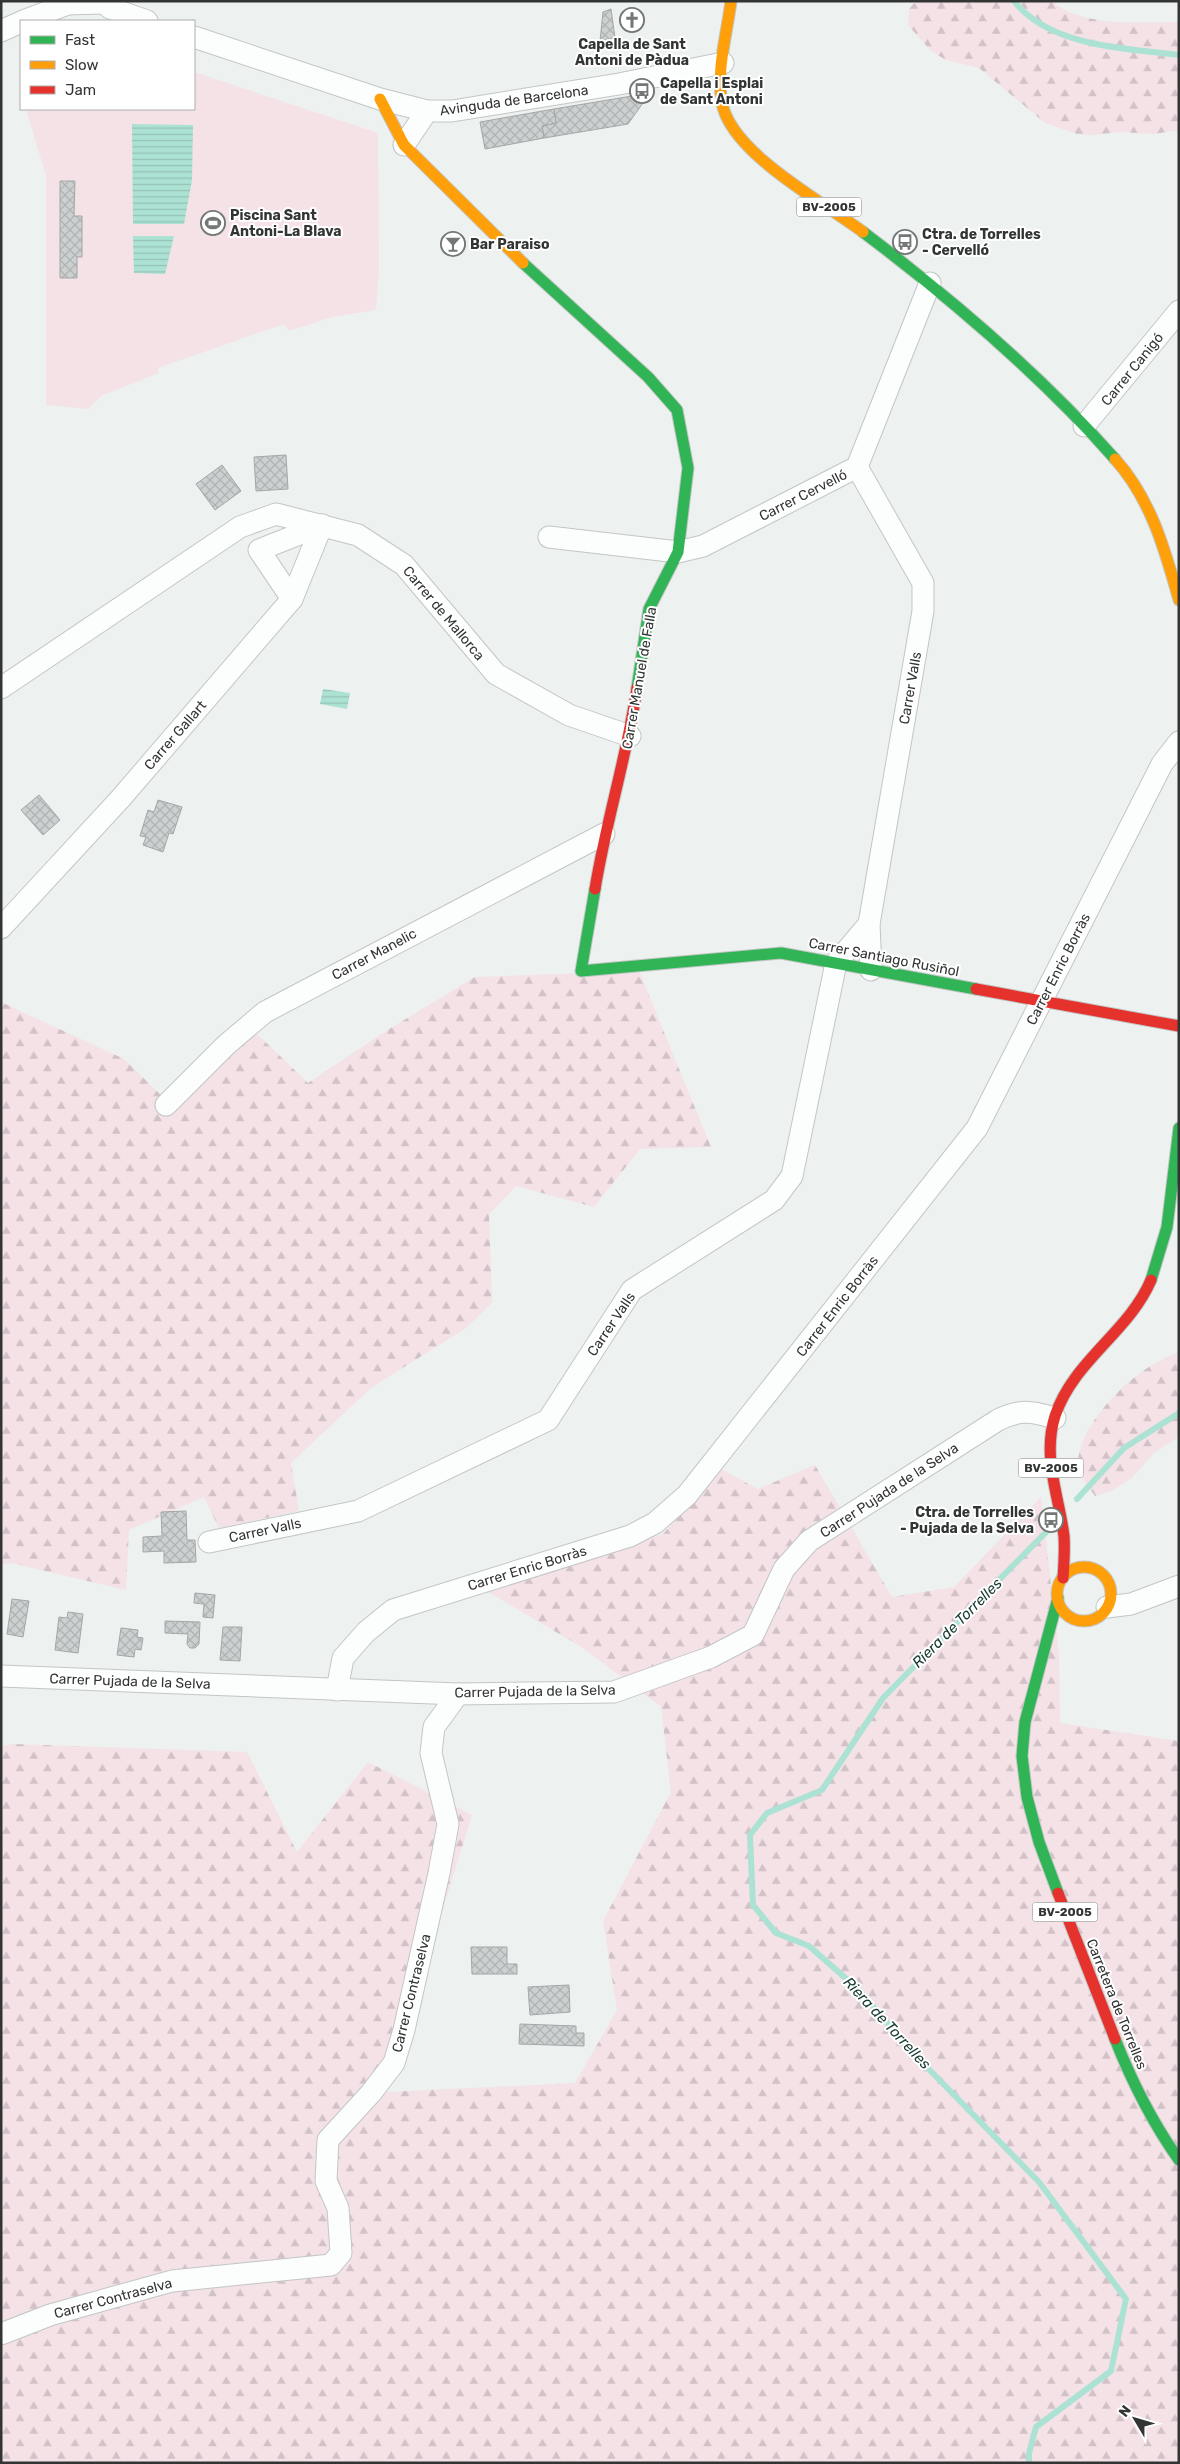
<svg xmlns="http://www.w3.org/2000/svg" width="1180" height="2464" font-family="Rubik,sans-serif">
	<defs>
		<pattern id="forest-firs" width="22" height="20" patternUnits="userSpaceOnUse" patternTransform="scale(1.25)"><rect width="22" height="20" fill="#f4e2e7"/><path d="M5 1l3.5 6h-7zM16 11l3.5 6h-7z" fill="#d2c2c7"/></pattern>
		<pattern id="water-rules" width="6" height="5" patternUnits="userSpaceOnUse" patternTransform="scale(1.25)"><rect width="6" height="5" fill="#ace2d3"/><path d="M0 2.5h6" fill="none" stroke="#94c2b6"/></pattern>
		<pattern id="building-cross-hatch" width="8" height="8" patternUnits="userSpaceOnUse" patternTransform="scale(1.25)"><rect width="8" height="8" fill="#cdd0d0"/><path d="M0 0l8 8M0 8l8-8" fill="none" stroke="#b0b3b3"/></pattern>
	</defs>
	<rect width="100%" height="100%" fill="#edf1f0"/>
	<polygon fill="#f4e2e7" points="194,72 378,133 379,270 376,310 332,317 289,331 284,324 158,368 159,373 101,396 88,409 46,405 46,176 26,109 194,109"/>
	<g fill="url(#forest-firs)">
		<path d="M916 1H1052C1082 28 1141 22 1179 22V130L1154 134 1120 132 1092 135 1077 134 1045 123 979 68 946 60 931 51 908 25 909 9Z"/>
		<polygon points="639,971 711,1147 640,1149 594,1207 516,1186 489,1214 492,1303 466,1328 371,1388 291,1463 299,1511 219,1528 204,1497 129,1530 126,1590 11,1563 1,1565 1,1002 124,1059 172,1106 254,1031 308,1083 386,1031 475,977"/>
		<path d="M1179 1352V1437L1155 1452 1132 1478 1112 1491 1095 1496C1090 1488 1080 1478 1079 1469 1073 1438 1112 1394 1135 1377 1148 1366 1163 1359 1179 1352Z"/>
		<polygon points="815,1465 892,1597 954,1587 1041,1497 1059,1653 1060,1723 1179,1741 1179,2463 1,2463 1,1746 14,1744 247,1752 297,1852 368,1762 472,1815 386,2092 575,2083 617,2010 603,1921 671,1792 661,1707 583,1648 487,1591 663,1534 721,1469 758,1489"/>
	</g>
	<g fill="url(#water-rules)">
		<polygon points="132,124 193,125 192,180 184,224 133,224"/>
		<polygon points="133,236 174,236 165,274 134,273"/>
		<polygon points="323,689 350,693 347,709 320,704"/>
	</g>
	<g fill="none" stroke-linecap="round" stroke-linejoin="round">
		<g stroke="#ace2d3" stroke-width="6">
			<path d="M1014 1C1050 47 1125 48 1179 55"/>
			<polyline points="1077,1499 1124,1448 1179,1413"/>
			<polyline points="1029,2463 1029,2453 1036,2427 1111,2371 1126,2299 1039,2182 916,2056 858,1989 809,1946 776,1933 753,1905 750,1835 767,1813 822,1790 883,1698 1051,1527"/>
		</g>
	</g>
	<g fill="url(#building-cross-hatch)" stroke="#a4a7a6">
		<polygon points="611,9 615,38 600,41 603,12"/>
		<polygon points="650,93 628,124 544,138 542,126 556,123 554,109"/>
		<polygon points="554,109 556,123 542,126 544,138 485,149 480,122"/>
		<polygon points="60,181 75,181 74,216 82,216 82,257 77,257 77,278 60,278"/>
		<polygon points="286,455 288,489 256,491 254,457"/>
		<polygon points="222,465 241,491 215,510 196,484"/>
		<polygon points="39,795 60,820 43,835 21,810"/>
		<polygon points="158,800 182,807 173,834 169,833 163,852 143,845 146,837 140,836 148,810 154,812"/>
		<polygon points="186,1511 187,1540 195,1540 196,1562 164,1563 164,1551 143,1552 143,1537 162,1536 161,1512"/>
		<polygon points="195,1593 215,1595 213,1618 203,1617 204,1604 194,1603"/>
		<polygon points="12,1599 29,1601 23,1637 7,1634"/>
		<polygon points="68,1612 83,1614 78,1653 55,1650 59,1617 67,1618"/>
		<polygon points="165,1621 200,1622 199,1644 195,1648 190,1648 187,1644 188,1634 165,1633"/>
		<polygon points="223,1627 242,1627 240,1661 220,1660"/>
		<polygon points="121,1628 138,1630 137,1637 143,1638 141,1650 135,1649 134,1657 117,1655"/>
		<polygon points="471,1947 507,1947 507,1964 517,1964 517,1974 472,1974"/>
		<polygon points="569,1985 570,2012 530,2015 528,1987"/>
		<polygon points="520,2024 576,2026 576,2033 584,2033 584,2046 519,2044"/>
	</g>
	<g fill="none" stroke-linecap="round" stroke-linejoin="round">
		<defs>
			<g id="street">
				<polyline points="102,1 110,8 147,21"/>
				<polyline points="23,21 68,4 103,3"/>
				<polyline points="1,31 21,22"/>
				<polyline points="194,37 380,99 427,111 452,111 619,84 723,63"/>
				<polyline points="404,145 427,111"/>
				<polyline points="1084,426 1179,311"/>
				<polyline points="857,467 923,583 923,611 869,924 871,970"/>
				<polyline points="549,537 678,552 703,546 857,467 930,283"/>
				<polyline points="292,599 259,550 322,525"/>
				<polyline points="1,688 240,527 276,514 358,535 404,565 496,674 569,715 630,736"/>
				<polyline points="1,928 121,798 292,599 322,525"/>
				<polyline points="166,1105 226,1045 265,1012 604,834"/>
				<polyline points="209,1542 358,1511 548,1420 632,1290 774,1200 792,1176 836,963 869,924"/>
				<polyline points="1107,1607 1131,1604 1179,1586"/>
				<path d="M1 1676 458 1694 614 1692 711 1657 753 1635 784 1569 809 1541 998 1420C1020 1409 1031 1411 1055 1418"/>
				<polyline points="337,1690 343,1658 366,1632 393,1610 630,1536 655,1523 687,1495 977,1128 1162,764 1179,742"/>
				<polyline points="1,2334 50,2315 172,2281 331,2265 341,2253 338,2208 326,2181 328,2140 371,2093 394,2063 404,2030 439,1873 448,1824 431,1753 434,1727 458,1694"/>
			</g>
			<g id="fast">
				<path d="M863 232C953 300 1040 374 1115 459"/>
				<polyline points="523,263 648,377 677,410 688,468 678,552 649,609 637,688"/>
				<polyline points="595,889 581,971 781,953 976,989"/>
				<polyline points="1151,1280 1167,1227 1179,1128"/>
				<polyline points="1058,1893 1039,1842 1027,1797 1022,1756 1025,1722 1058,1598"/>
				<path d="M1115 2039C1132 2082 1152 2122 1179 2160"/>
			</g>
			<g id="slow">
				<path d="M731 1C727 34 716 70 722 103 731 153 823 202 863 232"/>
				<polyline points="380,99 404,145 523,263"/>
				<path d="M1115 459C1151 499 1165 550 1179 600"/>
				<circle cx="1084" cy="1594" r="27"/>
			</g>
			<g id="jam">
				<path d="M595 889C606 821 627 756 637 688"/>
				<polyline points="976,989 1179,1026"/>
				<path d="M1063 1578C1064 1564 1065 1550 1064 1536 1059 1496 1042 1457 1055 1416 1073 1361 1129 1332 1151 1280"/>
				<polyline points="1058,1893 1115,2039"/>
			</g>
		</defs>
		<use href="#street" stroke="#c3c6c5" stroke-width="23"/>
		<use href="#fast" stroke="#c3c6c5" stroke-width="13"/>
		<use href="#slow" stroke="#c3c6c5" stroke-width="13"/>
		<use href="#jam" stroke="#c3c6c5" stroke-width="13"/>
		<use href="#street" stroke="#fcfdfd" stroke-width="21"/>
		<use href="#fast" stroke="#30b455" stroke-width="11"/>
		<use href="#slow" stroke="#ff9f0a" stroke-width="11"/>
		<use href="#jam" stroke="#e5322d" stroke-width="11"/>
	</g>
	<defs>
		<symbol id="church-ring" viewBox="-11 -11 22 22"><circle r="9.5" fill="#fff" stroke="#737776" stroke-width="1.5"/><path d="M-1.2-6h2.4v3.5h3.3v2.4h-3.3V6h-2.4V-.1h-3.3v-2.4h3.3Z" fill="#737776"/></symbol>
		<symbol id="bus-ring" viewBox="-11 -11 22 22"><circle r="9.5" fill="#fff" stroke="#737776" stroke-width="1.5"/><path d="M-5-6H5V4H4V6H2V4H-2V6H-4V4H-5ZM-3.5-4V0h7V-4ZM-3.5 1.2v1.5H-2V1.2ZM2 1.2v1.5H3.5V1.2Z" fill="#737776"/></symbol>
		<symbol id="stadium-ring" viewBox="-11 -11 22 22"><circle r="9.5" fill="#fff" stroke="#737776" stroke-width="1.5"/><path d="M0-5a6.5 5 0 1 0 0 10a6.5 5 0 1 0 0-10ZM-3.5-1.8h7v3.6h-7Z" fill="#737776"/></symbol>
		<symbol id="bar-ring" viewBox="-11 -11 22 22"><circle r="9.5" fill="#fff" stroke="#737776" stroke-width="1.5"/><path d="M-6-5H6L.8 .8V4.5H3.5V6h-7V4.5H-.8V.8Z" fill="#737776"/></symbol>
	</defs>
	<g fill-rule="evenodd">
		<use href="#church-ring" x="618" y="6" width="28" height="28"/>
		<use href="#bus-ring" x="628" y="77" width="28" height="28"/>
		<use href="#stadium-ring" x="199" y="209" width="28" height="28"/>
		<use href="#bus-ring" x="891" y="228" width="28" height="28"/>
		<use href="#bar-ring" x="439" y="230" width="28" height="28"/>
		<use href="#bus-ring" x="1037" y="1506" width="28" height="28"/>
	</g>
	<g text-anchor="middle" stroke-width="4" stroke-linejoin="round" paint-order="stroke">
		<g fill="#fff" stroke="#707271" stroke-width="1">
			<rect x="796.5" y="197.5" width="65" height="19" rx="4"/>
			<rect x="1018.5" y="1458.5" width="65" height="19" rx="4"/>
			<rect x="1032.5" y="1902.5" width="65" height="19" rx="4"/>
		</g>
		<g font-size="12" font-weight="bold" fill="#323534">
			<text x="829" y="211">BV-2005</text>
			<text x="1051" y="1472">BV-2005</text>
			<text x="1065" y="1916">BV-2005</text>
		</g>
		<g font-size="14" font-weight="bold" fill="#323534" stroke="#fff" text-anchor="start">
			<text x="632" y="49" text-anchor="middle">Capella de Sant<tspan x="632" dy="16">Antoni de Pàdua</tspan></text>
			<text x="660" y="88">Capella i Esplai<tspan x="660" dy="16">de Sant Antoni</tspan></text>
			<text x="230" y="220">Piscina Sant<tspan x="230" dy="16">Antoni-La Blava</tspan></text>
			<text x="922" y="239">Ctra. de Torrelles<tspan x="922" dy="16">- Cervelló</tspan></text>
			<text x="470" y="249">Bar Paraiso</text>
			<text x="1034" y="1517" text-anchor="end">Ctra. de Torrelles<tspan x="1034" dy="16">- Pujada de la Selva</tspan></text>
		</g>
		<g font-size="14" fill="#323534" stroke="#fff">
			<text transform="translate(514 100) rotate(-8)" y="5">Avinguda de Barcelona</text>
			<text transform="translate(1132 369) rotate(-51)" y="5">Carrer Canigó</text>
			<text transform="translate(803 495) rotate(-27)" y="5">Carrer Cervelló</text>
			<text transform="translate(444 613) rotate(50)" y="5">Carrer de Mallorca</text>
			<text transform="translate(639 678) rotate(-80)" y="5">Carrer Manuel de Falla</text>
			<text transform="translate(910 688) rotate(-80)" y="5">Carrer Valls</text>
			<text transform="translate(175 735) rotate(-49)" y="5">Carrer Gallart</text>
			<text transform="translate(374 954) rotate(-28)" y="5">Carrer Manelic</text>
			<text transform="translate(884 957) rotate(11)" y="5">Carrer Santiago Rusiñol</text>
			<text transform="translate(1058 969) rotate(-63)" y="5">Carrer Enric Borràs</text>
			<text transform="translate(837 1306) rotate(-52)" y="5">Carrer Enric Borràs</text>
			<text transform="translate(611 1324) rotate(-56)" y="5">Carrer Valls</text>
			<text transform="translate(889 1490) rotate(-33)" y="5">Carrer Pujada de la Selva</text>
			<text transform="translate(265 1530) rotate(-12)" y="5">Carrer Valls</text>
			<text transform="translate(527 1568) rotate(-17)" y="5">Carrer Enric Borràs</text>
			<text transform="translate(130 1681) rotate(2)" y="5">Carrer Pujada de la Selva</text>
			<text transform="translate(535 1691) rotate(-1)" y="5">Carrer Pujada de la Selva</text>
			<text transform="translate(411 1993) rotate(-76)" y="5">Carrer Contraselva</text>
			<text transform="translate(1117 2004) rotate(68)" y="5">Carretera de Torrelles</text>
			<text transform="translate(113 2298) rotate(-15)" y="5">Carrer Contraselva</text>
		</g>
		<g font-size="15" font-style="italic" fill="#163a31" stroke="#fff">
			<text transform="translate(957 1623) rotate(-45)" y="5">Riera de Torrelles</text>
			<text transform="translate(887 2023) rotate(47)" y="5">Riera de Torrelles</text>
		</g>
	</g>
	<rect width="1180" height="2464" fill="none" stroke="#323534" stroke-width="5"/>
	<rect x="20" y="20" width="175" height="90" fill="#ffffff" stroke="#adaeae"/>
	<rect x="30" y="36" width="25" height="8" fill="#30b455" stroke="#adaeae"/>
	<text x="65" y="45" font-size="15" fill="#323534">Fast</text>
	<rect x="30" y="61" width="25" height="8" fill="#ff9f0a" stroke="#adaeae"/>
	<text x="65" y="70" font-size="15" fill="#323534">Slow</text>
	<rect x="30" y="86" width="25" height="8" fill="#e5322d" stroke="#adaeae"/>
	<text x="65" y="95" font-size="15" fill="#323534">Jam</text>
	<g transform="translate(1135 2419) rotate(308)" stroke="#ffffff" stroke-width="4" paint-order="stroke">
	<path d="M0-4L9 19L0 12L-9 19Z" fill="#323534"/>
	<text y="-8" font-size="14" font-weight="bold" text-anchor="middle" fill="#323534">N</text>
	</g>
</svg>
